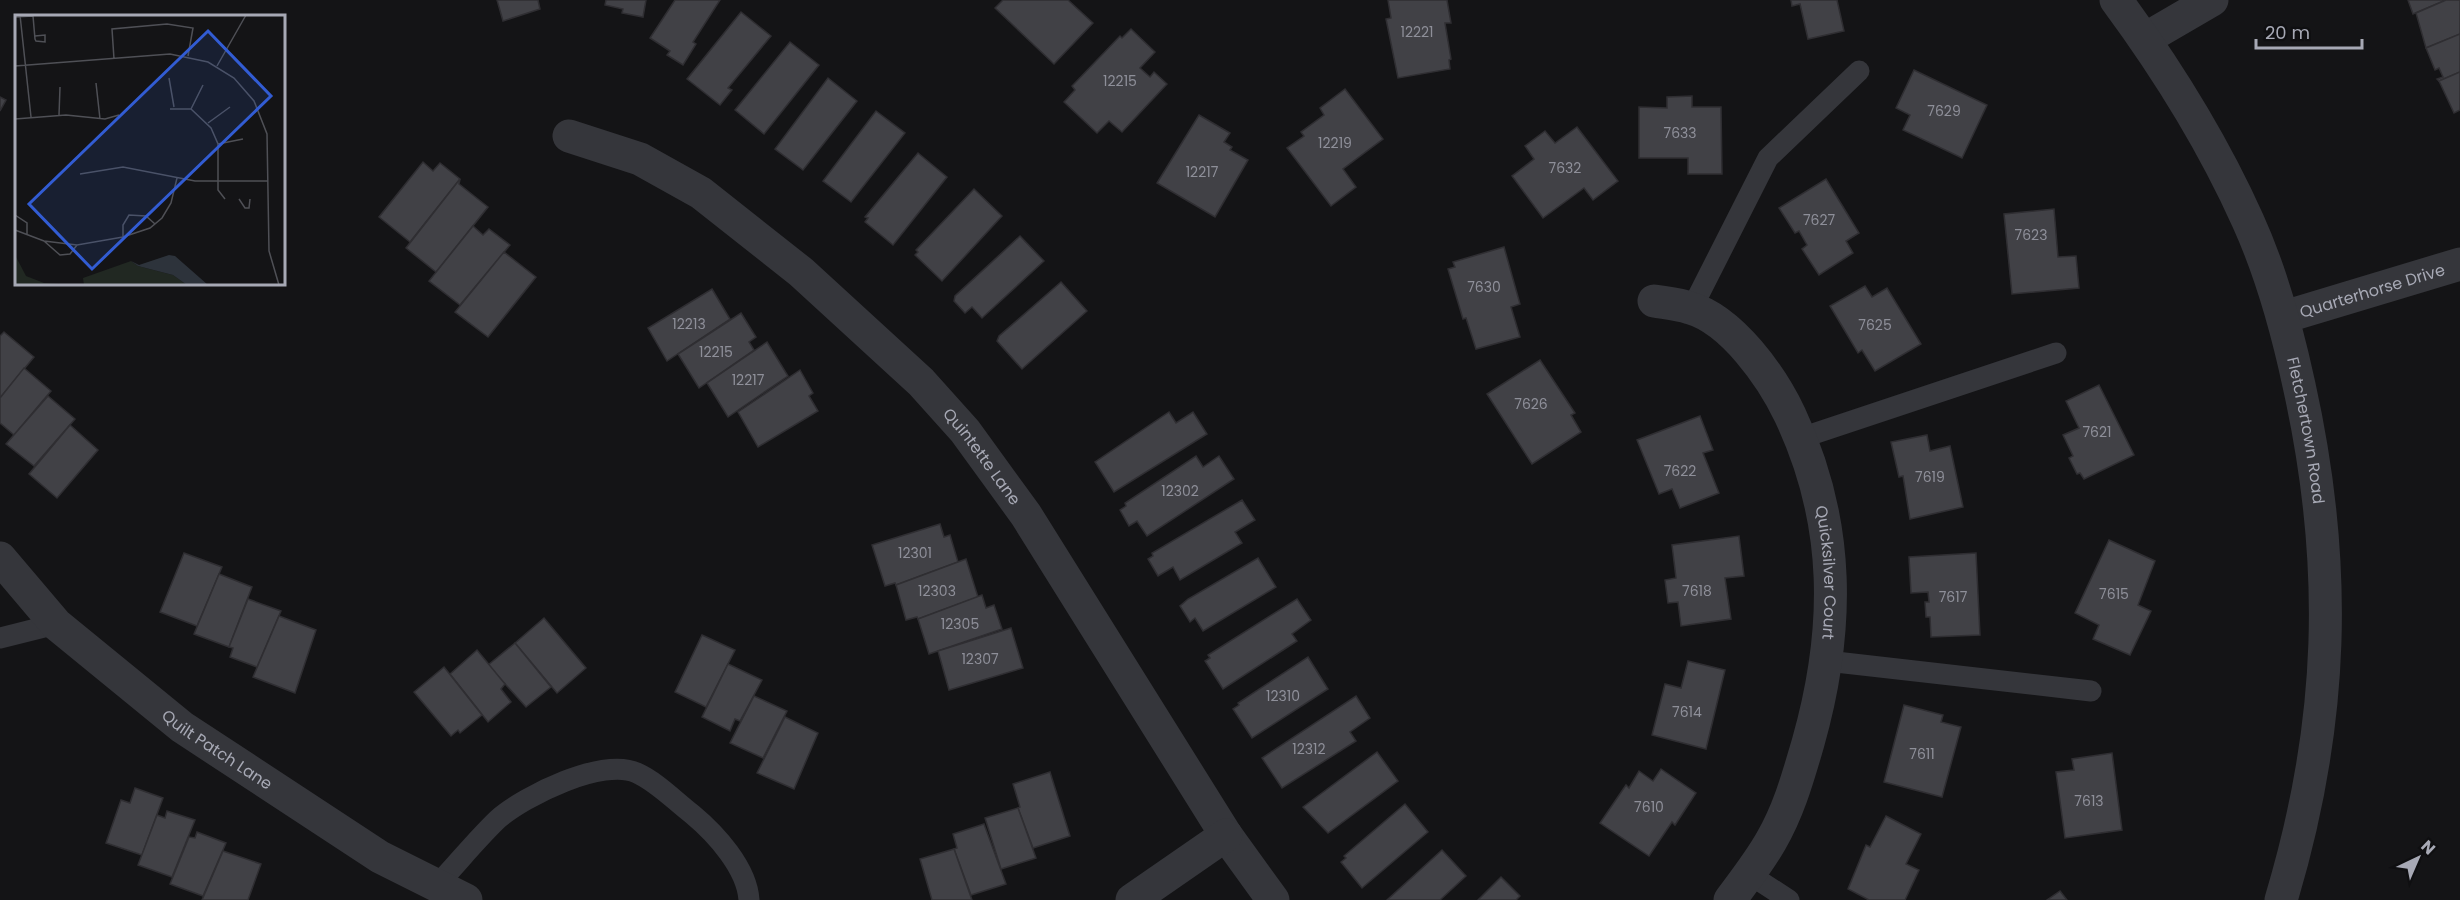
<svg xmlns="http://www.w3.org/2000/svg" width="2460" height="900" font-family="Poppins,sans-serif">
	<rect width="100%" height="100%" fill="#141416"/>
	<g fill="#414146" stroke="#2f2e32" stroke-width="1.5">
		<polygon points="497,0 538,0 540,9 503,21"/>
		<polygon points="606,0 646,0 643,17 622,13 623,9 605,5"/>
		<polygon points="675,0 720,0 693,42 696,44 683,65 667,55 670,51 650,38"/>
		<polygon points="1003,0 1068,0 1093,23 1054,64 995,8"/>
		<polygon points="1388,0 1447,0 1451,23 1445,23 1451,59 1449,60 1450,69 1398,78 1386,19 1391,18"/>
		<polygon points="1791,0 1837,0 1844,31 1808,39 1800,4 1792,6"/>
		<polygon points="2408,0 2446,0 2413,14"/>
		<polygon points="2446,0 2460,0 2460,34 2426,48 2416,13"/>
		<polygon points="741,12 771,36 728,88 732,90 720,105 687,79"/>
		<polygon points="1131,29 1155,52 1140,68 1150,77 1154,72 1167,84 1122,132 1109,121 1097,133 1064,102 1075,90 1072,86 1120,36 1122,38"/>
		<polygon points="2460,34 2460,72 2439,81 2437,79 2443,77 2439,68 2435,70 2426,48"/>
		<polygon points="790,42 819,65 764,134 735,110"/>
		<polygon points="1914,70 1987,105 1962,158 1903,130 1910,115 1896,108"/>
		<polygon points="2460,72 2460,110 2454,113 2439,81"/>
		<polygon points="828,78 857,101 803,170 775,149"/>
		<polygon points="1345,89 1383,139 1343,169 1356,187 1331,206 1287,148 1304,136 1301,132 1324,115 1320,108"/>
		<polygon points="1692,96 1692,107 1721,107 1722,174 1688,174 1688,158 1639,158 1639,107 1667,108 1667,97"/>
		<polygon points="0,97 6,100 0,111"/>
		<polygon points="876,111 905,133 851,202 823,181"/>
		<polygon points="1199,115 1230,133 1224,142 1232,147 1230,150 1248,160 1215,217 1157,183"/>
		<polygon points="1577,127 1618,181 1593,200 1584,188 1543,218 1512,176 1534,159 1525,146 1545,131 1555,143"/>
		<polygon points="918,153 947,177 893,245 865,222 868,218 865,217"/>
		<polygon points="423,162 433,171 440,163 460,179 410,242 379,217"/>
		<polygon points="460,179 459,184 488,207 436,272 406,248"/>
		<polygon points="1826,179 1859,233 1846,241 1853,253 1819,275 1802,249 1807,245 1799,231 1795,233 1779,208"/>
		<polygon points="974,189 1002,216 942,281 915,255 918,252 916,250"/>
		<polygon points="2054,209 2058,257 2076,256 2079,288 2012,294 2004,214"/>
		<polygon points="473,226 483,235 489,229 510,245 460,305 429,281"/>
		<polygon points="1020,236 1044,261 982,318 972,307 965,313 954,301 955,296"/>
		<polygon points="1504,247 1520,304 1511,307 1520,337 1476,349 1466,318 1463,319 1448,269 1455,267 1453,262"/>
		<polygon points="504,252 536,277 488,337 455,312"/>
		<polygon points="1061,282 1087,311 1022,369 997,341 999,336"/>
		<polygon points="1865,286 1872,297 1887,288 1921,344 1875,371 1862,350 1858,353 1830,306"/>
		<polygon points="712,289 730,319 667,361 648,328"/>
		<polygon points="741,313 756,337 749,342 754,350 699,388 678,354"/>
		<polygon points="4,332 34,357 0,398 0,336"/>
		<polygon points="767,342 788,376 728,417 707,383"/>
		<polygon points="1540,360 1575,413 1571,415 1581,432 1532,464 1487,394"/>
		<polygon points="24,368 51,391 14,435 0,423 0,398"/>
		<polygon points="800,370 813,393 809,396 818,411 758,447 738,412"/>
		<polygon points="2099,385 2134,455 2084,479 2080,473 2077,474 2069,458 2073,456 2063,435 2079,428 2066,401"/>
		<polygon points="48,396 75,419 34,466 6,444"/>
		<polygon points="1169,412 1176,423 1193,412 1207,434 1114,492 1095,462"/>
		<polygon points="1700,416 1713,450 1703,453 1719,493 1680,508 1672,489 1659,494 1637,440"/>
		<polygon points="70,425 98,450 57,498 29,474"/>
		<polygon points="1927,435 1930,451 1950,446 1963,507 1910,519 1903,476 1899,477 1891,442"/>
		<polygon points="1196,456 1203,467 1219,456 1234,479 1147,536 1137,521 1129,526 1120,510 1126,506 1125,503"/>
		<polygon points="1242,500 1255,520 1235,532 1242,543 1180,580 1173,567 1158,576 1148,559 1153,556 1152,553"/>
		<polygon points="940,524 944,537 950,535 958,562 896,585 895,583 885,586 872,545"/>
		<polygon points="1739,536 1744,576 1725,578 1731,619 1681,626 1678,602 1668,603 1665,580 1676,578 1672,545"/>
		<polygon points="2109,540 2155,561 2138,605 2151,611 2130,655 2093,639 2099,625 2075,613"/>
		<polygon points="184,553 222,567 197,626 160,612"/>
		<polygon points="1976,553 1980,635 1931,637 1930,617 1926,617 1925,602 1929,602 1928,592 1911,593 1909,557"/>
		<polygon points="1258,558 1276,587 1203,631 1195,618 1190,622 1180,606 1188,599"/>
		<polygon points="966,559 978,597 918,619 917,617 906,620 896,585"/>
		<polygon points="219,574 252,587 229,647 194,634"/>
		<polygon points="982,595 986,608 994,605 1002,629 929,654 918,619"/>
		<polygon points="248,599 281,611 257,667 230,657 233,648 229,647"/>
		<polygon points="1297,599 1311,620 1292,634 1297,641 1223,689 1205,661 1210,658 1208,655"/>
		<polygon points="279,616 316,630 295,693 253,677"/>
		<polygon points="544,618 586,668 557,693 515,643"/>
		<polygon points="1011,628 1023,668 949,690 938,651"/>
		<polygon points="702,635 735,650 706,707 675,692"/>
		<polygon points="515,643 551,687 526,707 488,665"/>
		<polygon points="477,650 505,684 501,689 511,702 488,722 450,674"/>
		<polygon points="1308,657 1328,689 1252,738 1233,709 1239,705 1238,703"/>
		<polygon points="1688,661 1725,670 1706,749 1652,735 1665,684 1681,688"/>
		<polygon points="728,664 762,680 740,721 735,719 730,731 702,717"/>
		<polygon points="444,667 482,715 460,733 458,730 451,736 414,692"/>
		<polygon points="754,696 787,711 763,758 730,743"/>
		<polygon points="1356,696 1370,718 1350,732 1356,741 1282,788 1262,758"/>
		<polygon points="1904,705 1943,715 1941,722 1961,727 1942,797 1884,782"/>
		<polygon points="785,717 818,733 794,789 757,773"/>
		<polygon points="1377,752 1398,781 1328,833 1303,807"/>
		<polygon points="2112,753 2122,830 2065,838 2056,772 2074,770 2072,759"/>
		<polygon points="1661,769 1696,793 1675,825 1672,822 1649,856 1600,823 1626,785 1629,788 1639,771 1653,781"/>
		<polygon points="1050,772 1070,836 1033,848 1018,808 1020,807 1013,784"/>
		<polygon points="135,788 163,798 142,855 106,843 121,800 130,803"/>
		<polygon points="1405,804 1428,832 1362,888 1341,862 1346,858 1344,856"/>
		<polygon points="1018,808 1036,858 1001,869 985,818"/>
		<polygon points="167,811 195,820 172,877 138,865 157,815 165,818"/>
		<polygon points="1886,816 1921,834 1906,864 1919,870 1905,900 1869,900 1848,889 1866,845 1870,847"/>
		<polygon points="984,824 1006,884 971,895 954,849 957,848 953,834"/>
		<polygon points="197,832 226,843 203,896 170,884 189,837 195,838"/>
		<polygon points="954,849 972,900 932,900 920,859"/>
		<polygon points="1442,850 1466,876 1440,900 1387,900"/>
		<polygon points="223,851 261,864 248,900 202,900"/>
		<polygon points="1501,877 1520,896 1516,900 1478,900"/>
		<polygon points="2060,891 2067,900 2047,900"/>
	</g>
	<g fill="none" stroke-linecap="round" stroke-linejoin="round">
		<g stroke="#35363b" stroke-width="21">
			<polyline points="1692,308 1768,158 1859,71"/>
			<polyline points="1801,438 2056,353"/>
			<polyline points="0,638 56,624"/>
			<polyline points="1827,661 2091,691"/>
			<polyline points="1749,874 1789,900"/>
			<path d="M436 886C457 864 476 840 498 819 524 796 603 757 637 773 657 782 675 801 692 814 716 834 747 868 749 900"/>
		</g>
		<g stroke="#35363b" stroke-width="33">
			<polyline points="2145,39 2212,0"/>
			<path id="s1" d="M569 136 640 159 701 193 801 272 921 382 965 431 1026 515 1226 835 1273 900"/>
			<path id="s2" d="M1654 301C1666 303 1679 304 1690 308 1732 320 1772 377 1790 415 1841 523 1840 630 1808 743 1798 777 1789 810 1771 841 1759 862 1744 881 1730 900"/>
			<path id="s3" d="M2284 317 2460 264"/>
			<path id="s4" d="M0 558 56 624 182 727 380 857 466 900"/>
			<polyline points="1132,900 1226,835"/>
		</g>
		<path stroke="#35363b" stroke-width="33" id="s5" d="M2116 0C2167 69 2213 143 2248 221 2272 274 2287 329 2299 385 2339 565 2334 724 2281 900"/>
	</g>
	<g text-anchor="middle" stroke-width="6" stroke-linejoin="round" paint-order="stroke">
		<g font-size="14" fill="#8e8f99">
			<text x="1417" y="37">12221</text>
			<text x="1120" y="86">12215</text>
			<text x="1944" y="116">7629</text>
			<text x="1680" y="138">7633</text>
			<text x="1335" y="148">12219</text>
			<text x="1565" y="173">7632</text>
			<text x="1202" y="177">12217</text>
			<text x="1819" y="225">7627</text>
			<text x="2031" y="240">7623</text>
			<text x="1484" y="292">7630</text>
			<text x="689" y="329">12213</text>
			<text x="1875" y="330">7625</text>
			<text x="716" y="357">12215</text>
			<text x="748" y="385">12217</text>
			<text x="1531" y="409">7626</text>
			<text x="2097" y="437">7621</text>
			<text x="1680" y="476">7622</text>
			<text x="1930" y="482">7619</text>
			<text x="1180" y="496">12302</text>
			<text x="915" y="558">12301</text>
			<text x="937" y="596">12303</text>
			<text x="1697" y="596">7618</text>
			<text x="2114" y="599">7615</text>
			<text x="1953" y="602">7617</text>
			<text x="960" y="629">12305</text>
			<text x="980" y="664">12307</text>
			<text x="1283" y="701">12310</text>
			<text x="1687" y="717">7614</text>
			<text x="1309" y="754">12312</text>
			<text x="1922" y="759">7611</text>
			<text x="2089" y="806">7613</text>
			<text x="1649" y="812">7610</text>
		</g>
		<g font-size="16" fill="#a7a9b5" stroke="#0f0f11">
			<text dy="6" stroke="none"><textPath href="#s3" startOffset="92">Quarterhorse Drive</textPath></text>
			<text dy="6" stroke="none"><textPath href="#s5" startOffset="476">Fletchertown Road</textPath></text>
			<text dy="6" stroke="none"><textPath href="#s1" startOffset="531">Quintette Lane</textPath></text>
			<text dy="6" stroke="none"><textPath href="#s2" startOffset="350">Quicksilver Court</textPath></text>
			<text dy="6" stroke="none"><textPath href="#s4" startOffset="291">Quilt Patch Lane</textPath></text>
		</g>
	</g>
	<g transform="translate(15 15)">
		<rect width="270" height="270" fill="#141416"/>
		<path d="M0 240 11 261 29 268 58 270H0ZM116 246 123 251 158 260 172 270H69L68 263Z" fill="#212822"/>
		<path d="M154 240 160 241 193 270H172L158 260 123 251 116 246 124 250Z" fill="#2d333b"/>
		<path fill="none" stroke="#4f5056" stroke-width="1.5" d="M5 0 16 102M0 2 18 1 20 24 21 26 30 27V20L20 21M99 44 97 14 152 9 178 13 173 41M0 51 155 39 193 47 219 63 239 86 252 119 254 236 264 270M202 51 231 0M154 63 159 92M81 68 85 104M155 94H176L196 113 203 129V175L210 184M176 94 188 70M44 100 45 72M0 104 51 100 90 104 104 100M193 108 215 92M203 129 228 124M65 159 108 152 180 166H253M224 184 230 193H234L235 184M0 200 12 208V220M0 215 29 226 62 230 108 222 135 213 147 203 156 188 162 163M108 222V210L114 200 131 201 140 209M29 226 45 240 55 239 62 230"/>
		<path fill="#325cd3" fill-opacity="0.15" stroke="#325cd3" stroke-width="3" d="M193 16 256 81 77 254 14 189Z"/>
		<rect width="270" height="270" fill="none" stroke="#a7a9b5" stroke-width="3"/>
	</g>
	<g transform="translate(2418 858) rotate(44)" stroke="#0f0f11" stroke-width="4.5" paint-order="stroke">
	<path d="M0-4.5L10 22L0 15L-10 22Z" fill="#a7a9b5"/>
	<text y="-9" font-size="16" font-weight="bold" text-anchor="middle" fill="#a7a9b5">N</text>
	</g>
	<path d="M2256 39v9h106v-9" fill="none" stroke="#a7a9b5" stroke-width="3"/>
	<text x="2265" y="39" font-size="18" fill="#a7a9b5" stroke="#0f0f11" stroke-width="4.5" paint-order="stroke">20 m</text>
</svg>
